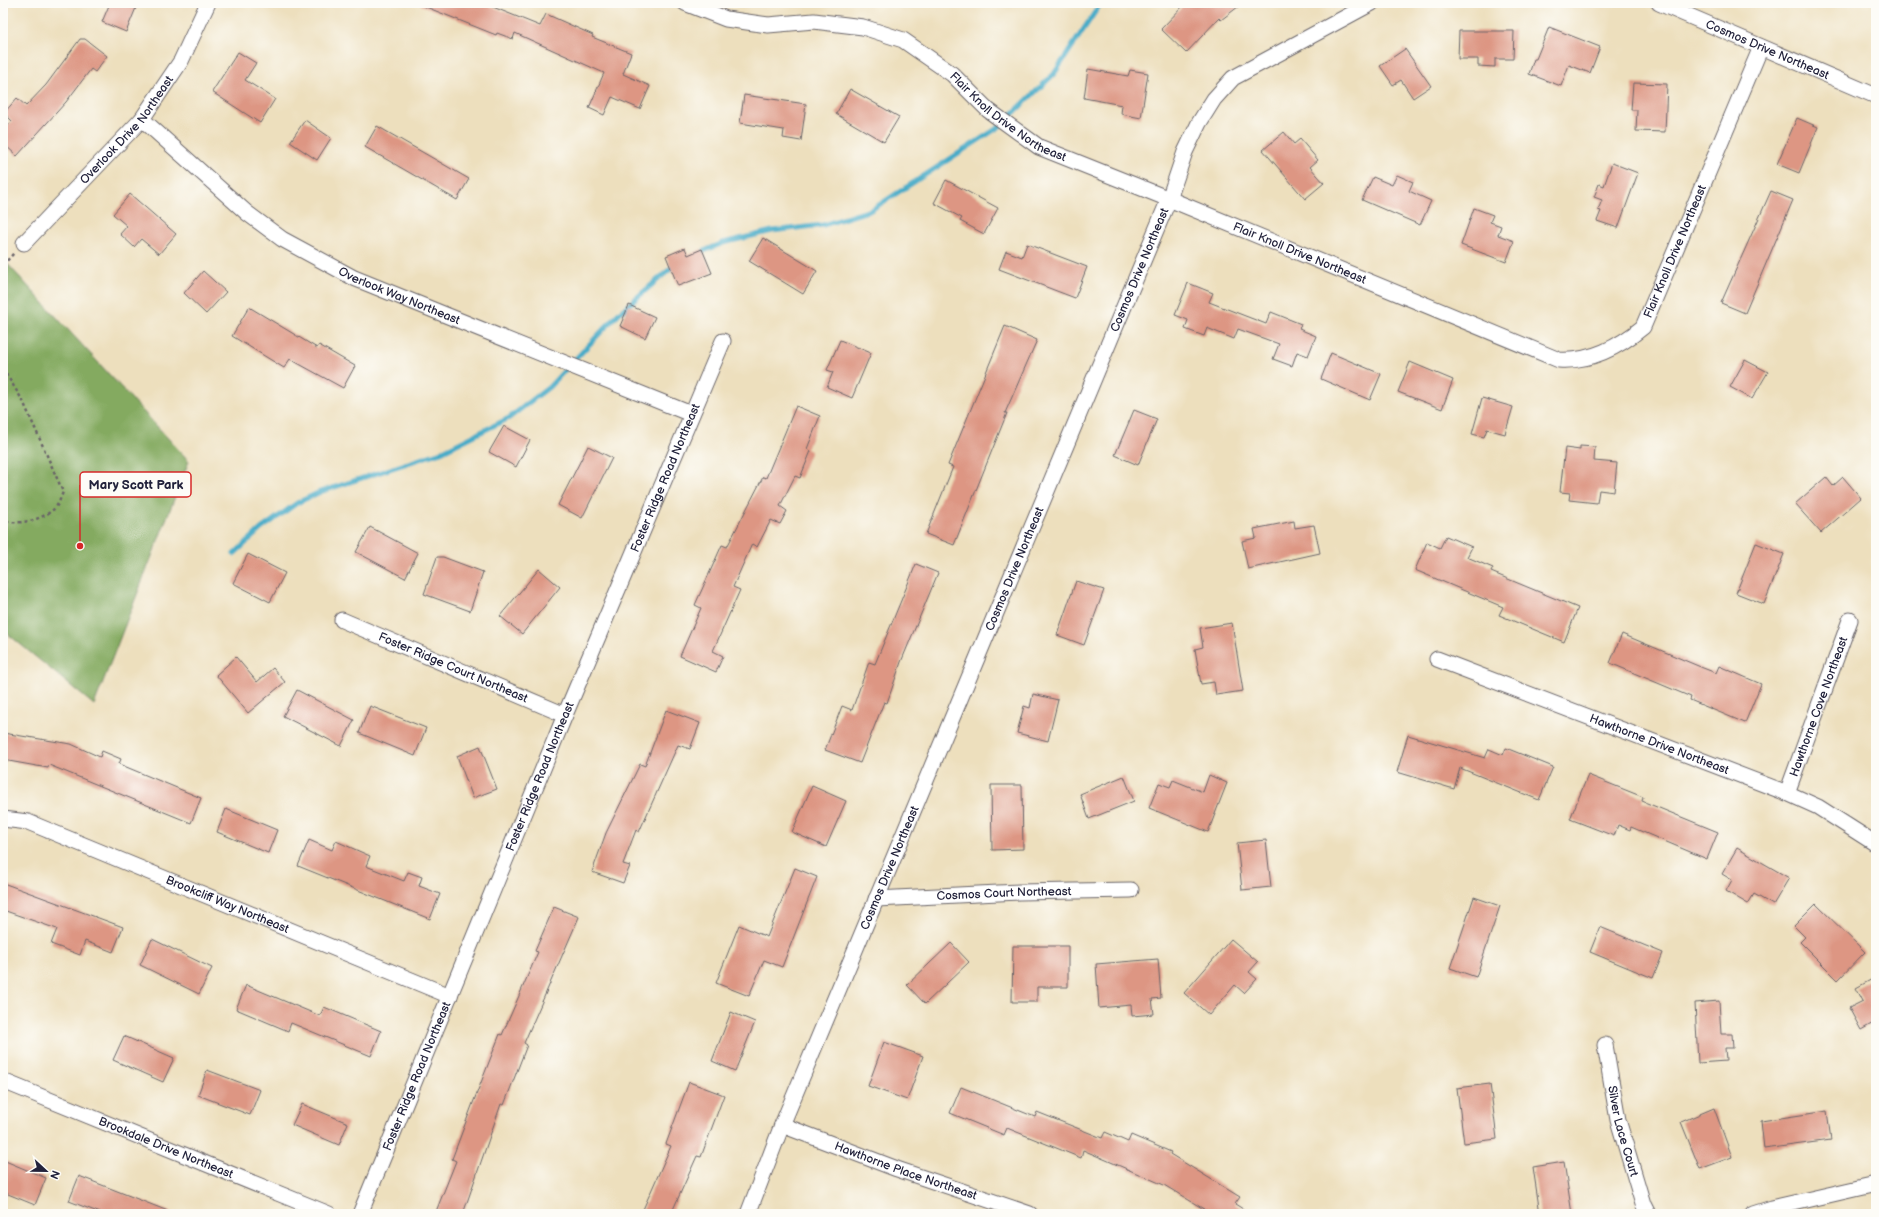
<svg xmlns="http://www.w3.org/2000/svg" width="1879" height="1217" font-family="'Balsamiq Sans',sans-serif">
	<rect width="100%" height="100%" fill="#fdfcf7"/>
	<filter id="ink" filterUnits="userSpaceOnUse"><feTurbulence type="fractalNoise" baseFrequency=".025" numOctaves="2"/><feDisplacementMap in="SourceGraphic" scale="8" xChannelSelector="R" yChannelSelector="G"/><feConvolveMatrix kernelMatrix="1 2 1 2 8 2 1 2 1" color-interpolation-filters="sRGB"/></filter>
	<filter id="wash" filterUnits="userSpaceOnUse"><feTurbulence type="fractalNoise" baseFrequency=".012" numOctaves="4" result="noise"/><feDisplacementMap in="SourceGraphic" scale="16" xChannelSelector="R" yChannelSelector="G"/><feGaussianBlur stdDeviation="0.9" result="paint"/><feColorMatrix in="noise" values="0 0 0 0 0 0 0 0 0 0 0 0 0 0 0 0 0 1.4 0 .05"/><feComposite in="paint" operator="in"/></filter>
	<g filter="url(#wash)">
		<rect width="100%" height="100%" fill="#eddfbd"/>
		<polygon fill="#84aa60" stroke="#53664e" points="3,259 189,461 94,705 3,630"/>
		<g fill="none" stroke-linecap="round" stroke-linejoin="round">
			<g stroke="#49acc8" stroke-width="5">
				<polyline points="697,254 723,243 772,231 823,225 871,210 999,127 1054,74 1101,3"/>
				<polyline points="234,554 261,529 297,503 320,492 441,452 509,418 549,387 619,313 675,265"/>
			</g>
		</g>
		<g id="blocks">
			<g fill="#dd9683">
				<polygon points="110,3 138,3 126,32 102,22"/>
				<polygon points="416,3 483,3 540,26 546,14 593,35 592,37 631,53 623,74 650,86 640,109 612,97 604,115 589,108 604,73 515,33 513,39 497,33 496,35"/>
				<polygon points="1186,3 1243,3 1221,20 1219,18 1186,53 1161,29"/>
				<polygon points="1549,27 1600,47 1590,73 1569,65 1561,86 1529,74 1534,59 1536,59"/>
				<polygon points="1459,31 1514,31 1513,59 1495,59 1495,67 1478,66 1478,59 1458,59"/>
				<polygon points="80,39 85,39 107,56 95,72 91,69 66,102 17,156 3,143 3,131 12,121 4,113 17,98 26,106 46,85"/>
				<polygon points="1405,49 1431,86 1413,98 1401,80 1393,85 1380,66"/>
				<polygon points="238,52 256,63 245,80 275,99 260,123 212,92"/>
				<polygon points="1088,69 1128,76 1130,70 1148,73 1141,118 1121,114 1122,105 1084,98"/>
				<polygon points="1633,83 1667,84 1665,132 1636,131 1637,110 1631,110"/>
				<polygon points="850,89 899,117 884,142 836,114"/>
				<polygon points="744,95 806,104 801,141 783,138 784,130 740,123"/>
				<polygon points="1797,118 1818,127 1799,173 1777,164"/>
				<polygon points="305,120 331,138 317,160 290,142"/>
				<polygon points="377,126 469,179 457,200 365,147"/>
				<polygon points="1284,132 1294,144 1300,139 1318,160 1310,167 1324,183 1305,199 1263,150"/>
				<polygon points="1612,163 1638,173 1618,228 1597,221 1601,211 1598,210 1602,200 1594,197 1599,184 1604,186"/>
				<polygon points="1397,175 1413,182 1409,191 1431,201 1420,225 1362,200 1373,177 1392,185"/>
				<polygon points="946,180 998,208 984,234 960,221 962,218 934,203"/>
				<polygon points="1771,191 1793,200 1745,313 1721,303"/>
				<polygon points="130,194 176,234 159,254 141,239 134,247 120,234 127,226 113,214"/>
				<polygon points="1474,208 1493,215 1490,222 1501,226 1498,235 1514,241 1506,262 1461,245"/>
				<polygon points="763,238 817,271 803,294 749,261"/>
				<polygon points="1027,244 1087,267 1075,298 999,269 1006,251 1022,257"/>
				<polygon points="685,248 688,255 702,249 712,273 678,286 666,256"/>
				<polygon points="203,271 226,292 206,314 184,293"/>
				<polygon points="1188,283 1213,293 1209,302 1266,324 1271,312 1301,324 1299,329 1316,336 1308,356 1297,352 1292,366 1273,359 1279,344 1238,329 1234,339 1207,328 1204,336 1185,329 1188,320 1175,315"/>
				<polygon points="629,305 655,317 645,338 620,326"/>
				<polygon points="249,307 317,348 319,345 355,366 343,388 290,359 284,368 232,336"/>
				<polygon points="1005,326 1037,340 1005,413 1007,413 954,545 926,534 953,467 948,465"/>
				<polygon points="840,340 871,353 852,398 827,387 833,372 827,370"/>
				<polygon points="1331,353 1381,374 1370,400 1321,379"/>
				<polygon points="1745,360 1768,372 1752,399 1730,387"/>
				<polygon points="1410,362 1453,380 1442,409 1398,392"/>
				<polygon points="1482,398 1513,407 1505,434 1487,429 1484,437 1472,434"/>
				<polygon points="796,406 820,416 807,449 811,451 800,478 795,476 780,506 787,511 780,524 771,520 757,547 752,544 733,587 740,590 713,651 723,656 716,672 680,656 701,608 695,605 722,545 727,547 763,477 766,478"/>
				<polygon points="1134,410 1157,419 1138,465 1115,455"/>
				<polygon points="504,426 530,440 516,467 489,452"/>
				<polygon points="588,446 612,458 582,518 558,505"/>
				<polygon points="1580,446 1595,447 1594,461 1617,463 1614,492 1599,490 1597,503 1569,500 1570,493 1560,492 1565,448 1580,450"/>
				<polygon points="1826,477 1833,486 1843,477 1861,498 1821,533 1795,504"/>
				<polygon points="1294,521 1295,528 1314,525 1320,553 1248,569 1242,541 1256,538 1254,529"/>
				<polygon points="370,527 418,553 405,578 356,552"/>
				<polygon points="1446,536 1472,547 1467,557 1493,568 1491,572 1578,608 1564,642 1499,615 1503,607 1415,570 1427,542 1440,548"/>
				<polygon points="1756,543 1784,554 1764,604 1736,593"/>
				<polygon points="248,554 285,573 270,602 233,583"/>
				<polygon points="437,557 443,557 483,572 470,611 424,594"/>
				<polygon points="916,564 938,573 901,662 887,703 884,702 860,763 825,750 842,706 852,710 869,662 875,664"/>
				<polygon points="539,569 560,587 522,634 500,616"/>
				<polygon points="1076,581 1104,590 1084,645 1057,635"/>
				<polygon points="1232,623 1243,691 1216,695 1214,682 1201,684 1195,649 1203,647 1200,628"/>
				<polygon points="1622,634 1703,668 1716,673 1719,666 1761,684 1745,723 1690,700 1691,697 1610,663"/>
				<polygon points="236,657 257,682 273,668 285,682 248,713 216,675"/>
				<polygon points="297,690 354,720 341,746 283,716"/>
				<polygon points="1033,694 1058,700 1048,741 1017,733 1024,706 1030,708"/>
				<polygon points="370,706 426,728 415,756 359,733"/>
				<polygon points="666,710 700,723 690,749 678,745 639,832 636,830 623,864 630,866 623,883 592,872 606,833 640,764 645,766"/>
				<polygon points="3,733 71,744 100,757 102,751 121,759 119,764 201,798 191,823 49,765 48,768 3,760"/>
				<polygon points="1408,735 1485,758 1489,749 1503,755 1506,748 1553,767 1539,800 1460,768 1454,789 1397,772"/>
				<polygon points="480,746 497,789 473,798 457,756"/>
				<polygon points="1209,775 1227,783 1208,832 1149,808 1159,783 1170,787 1173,780 1203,792"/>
				<polygon points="1588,775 1643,797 1642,801 1718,832 1707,859 1631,827 1630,830 1618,825 1614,836 1570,819"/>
				<polygon points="1124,776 1134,801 1089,819 1080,794"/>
				<polygon points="991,785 1022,785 1023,849 992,850"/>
				<polygon points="812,786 846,801 826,847 792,832"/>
				<polygon points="226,809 277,830 268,853 217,832"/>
				<polygon points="309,840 332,850 336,841 370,856 366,866 404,881 408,872 422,877 419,886 440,894 430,919 298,866"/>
				<polygon points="1266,840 1271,887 1242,890 1237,843"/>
				<polygon points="1737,848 1789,878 1773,905 1754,894 1748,904 1726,891 1732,880 1722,874"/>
				<polygon points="795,868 817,877 782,967 764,960 749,996 716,983 739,925 767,937"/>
				<polygon points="3,883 123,927 113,952 85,941 80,955 51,944 57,929 3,910"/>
				<polygon points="1474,897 1500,906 1476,977 1450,968"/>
				<polygon points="1816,904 1865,952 1838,980 1800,942 1805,937 1794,926"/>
				<polygon points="554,907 579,917 524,1043 527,1045 504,1105 501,1104 463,1214 435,1214 456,1161 452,1159 473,1103 500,1034 502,1035 538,952 535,951"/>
				<polygon points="1600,927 1663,953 1653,978 1590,952"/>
				<polygon points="152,939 212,968 199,994 140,965"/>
				<polygon points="1231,939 1258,962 1249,972 1257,979 1244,993 1235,985 1209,1015 1184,993"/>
				<polygon points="951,943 969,962 925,1004 907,985"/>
				<polygon points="1013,946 1068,946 1068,987 1037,987 1037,1002 1012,1002"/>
				<polygon points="1158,959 1161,998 1152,999 1154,1014 1132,1016 1131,1005 1099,1008 1096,964"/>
				<polygon points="1876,977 1876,1025 1875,1022 1861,1030 1849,1008 1863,1001 1856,988"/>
				<polygon points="246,985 320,1016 324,1007 381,1031 371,1056 291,1023 288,1031 236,1009"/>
				<polygon points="1719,1001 1721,1034 1732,1034 1733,1048 1725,1048 1726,1061 1698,1063 1695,1003"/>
				<polygon points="731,1012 755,1022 735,1071 712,1061"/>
				<polygon points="124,1036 174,1058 163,1082 113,1060"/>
				<polygon points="884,1042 923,1056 907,1100 868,1086"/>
				<polygon points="207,1070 260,1090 250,1115 198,1095"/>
				<polygon points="689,1082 724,1095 701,1157 697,1156 671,1214 641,1214 671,1146 666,1144"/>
				<polygon points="1490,1084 1497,1139 1464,1143 1457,1088"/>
				<polygon points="961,1087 1035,1117 1037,1112 1102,1138 1105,1132 1128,1142 1131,1135 1171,1152 1170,1154 1240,1197 1235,1204 1251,1214 1212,1214 1164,1185 1083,1150 1081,1158 1007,1128 1004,1135 950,1113"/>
				<polygon points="302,1104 348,1123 339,1145 292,1125"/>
				<polygon points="1714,1108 1732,1157 1700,1169 1681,1122"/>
				<polygon points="1827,1111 1831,1140 1764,1149 1761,1121"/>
				<polygon points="3,1160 46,1178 35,1205 3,1192"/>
				<polygon points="1564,1162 1572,1214 1540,1214 1533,1167"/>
				<polygon points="79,1176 173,1213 173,1214 103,1214 69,1201"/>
			</g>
		</g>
	</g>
	<g filter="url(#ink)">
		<use href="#blocks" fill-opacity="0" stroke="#696468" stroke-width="1"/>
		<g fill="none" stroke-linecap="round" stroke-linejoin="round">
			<defs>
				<g id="street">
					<path id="s1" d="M685 3 726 19 768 25 814 21 863 27 903 40 952 74 988 110 1039 147 1169 199 1559 360C1590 362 1619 347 1643 327L1761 47"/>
					<path id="s2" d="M1659 3 1876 96"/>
					<path id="s3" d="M142 119 247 213 282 239 354 278 691 414"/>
					<path id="s4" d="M24 243 142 119 181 61 208 3"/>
					<path id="s5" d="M342 620 565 715"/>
					<path id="s6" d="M1437 659 1787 793 1818 807 1876 844"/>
					<path id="s7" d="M1787 793 1850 620"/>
					<path id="s8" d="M3 819 28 822 450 996"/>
					<path id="s9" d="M876 899 1019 892 1131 890"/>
					<path id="s10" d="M1605 1045 1618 1120 1643 1204 1648 1214"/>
					<path id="s11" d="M3 1081 329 1214"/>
					<path id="s12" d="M782 1125 897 1169 1030 1214"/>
					<path id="s13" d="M360 1214 565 715 723 341"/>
					<path id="s14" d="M748 1214 782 1125 1169 199 1185 152 1199 123 1214 99 1233 78 1372 3"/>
					<polyline points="1753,1214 1772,1208 1876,1184"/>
				</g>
			</defs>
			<use href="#street" stroke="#696468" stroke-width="17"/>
			<g stroke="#696468" stroke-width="2.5" stroke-dasharray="3 3" stroke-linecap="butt">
				<polyline points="3,265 14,253"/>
				<path d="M3 369 23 401 63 492C61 497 58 506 54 509 41 520 19 526 3 520"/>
			</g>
			<use href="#street" stroke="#fff" stroke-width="15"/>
		</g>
	</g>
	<g text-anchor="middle" stroke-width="3" stroke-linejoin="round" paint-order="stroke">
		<g font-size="12" fill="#22223b" stroke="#fdfcf7">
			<text dy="4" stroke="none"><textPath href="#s2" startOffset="118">Cosmos Drive Northeast</textPath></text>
			<text dy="4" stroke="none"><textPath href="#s1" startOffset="355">Flair Knoll Drive Northeast</textPath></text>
			<text dy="4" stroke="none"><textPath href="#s4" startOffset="153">Overlook Drive Northeast</textPath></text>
			<text dy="4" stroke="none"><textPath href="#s1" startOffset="1134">Flair Knoll Drive Northeast</textPath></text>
			<text dy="4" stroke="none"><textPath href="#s1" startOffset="679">Flair Knoll Drive Northeast</textPath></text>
			<text dy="4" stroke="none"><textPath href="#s14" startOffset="1022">Cosmos Drive Northeast</textPath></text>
			<text dy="4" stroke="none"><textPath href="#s3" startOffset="315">Overlook Way Northeast</textPath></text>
			<text dy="4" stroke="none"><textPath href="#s13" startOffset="797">Foster Ridge Road Northeast</textPath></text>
			<text dy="4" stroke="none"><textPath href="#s14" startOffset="698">Cosmos Drive Northeast</textPath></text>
			<text dy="4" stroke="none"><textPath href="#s5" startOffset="121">Foster Ridge Court Northeast</textPath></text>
			<text dy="4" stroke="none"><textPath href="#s7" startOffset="92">Hawthorne Cove Northeast</textPath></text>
			<text dy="4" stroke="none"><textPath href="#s6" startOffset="238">Hawthorne Drive Northeast</textPath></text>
			<text dy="4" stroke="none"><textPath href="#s13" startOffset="473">Foster Ridge Road Northeast</textPath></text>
			<text dy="4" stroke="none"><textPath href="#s14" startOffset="374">Cosmos Drive Northeast</textPath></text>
			<text dy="4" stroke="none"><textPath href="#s9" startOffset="128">Cosmos Court Northeast</textPath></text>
			<text dy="4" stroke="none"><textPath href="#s8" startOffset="241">Brookcliff Way Northeast</textPath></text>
			<text dy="4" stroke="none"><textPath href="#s13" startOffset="149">Foster Ridge Road Northeast</textPath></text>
			<text dy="4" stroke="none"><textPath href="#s10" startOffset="88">Silver Lace Court</textPath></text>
			<text dy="4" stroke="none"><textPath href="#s11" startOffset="176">Brookdale Drive Northeast</textPath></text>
			<text dy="4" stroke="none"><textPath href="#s12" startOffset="132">Hawthorne Place Northeast</textPath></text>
		</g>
	</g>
	<path fill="none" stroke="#d62828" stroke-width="1.5" d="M80 546L80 485"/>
	<circle fill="#d62828" stroke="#fdfcf7" stroke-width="1.5" cx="80" cy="546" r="4"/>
	<rect fill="#fdfcf7" stroke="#d62828" stroke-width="1.5" x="80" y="472" width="111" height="25" rx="4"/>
	<g font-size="13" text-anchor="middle" font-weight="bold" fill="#22223b">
		<text x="136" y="489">Mary Scott Park</text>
	</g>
	<rect width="1879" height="1217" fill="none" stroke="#fdfcf7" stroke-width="16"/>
	<g transform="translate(46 1171) rotate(112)" stroke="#fdfcf7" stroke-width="3" paint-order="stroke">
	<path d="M0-3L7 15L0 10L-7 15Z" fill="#22223b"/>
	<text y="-6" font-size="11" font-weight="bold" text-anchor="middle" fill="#22223b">N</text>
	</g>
</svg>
